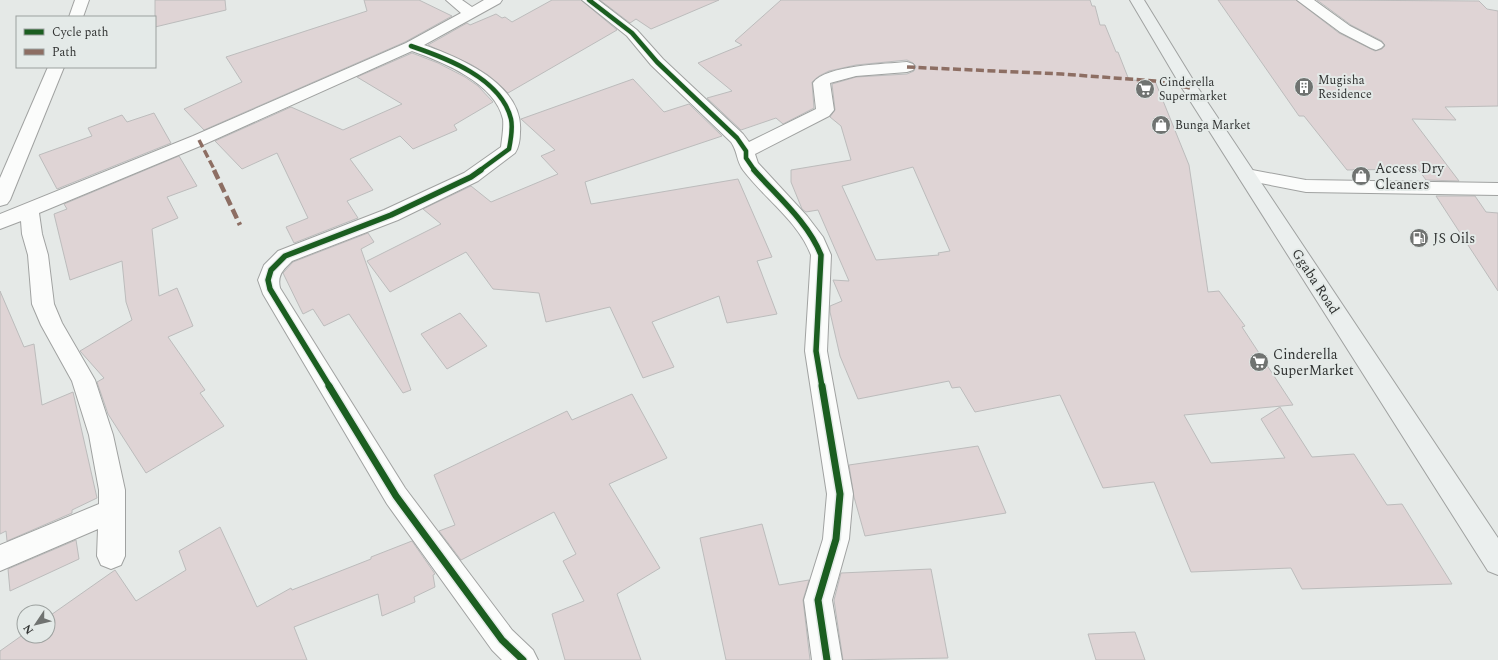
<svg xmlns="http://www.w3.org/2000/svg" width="1498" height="660" font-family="Spectral,serif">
	<rect width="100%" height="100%" fill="#e5e9e7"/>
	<g fill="#dfd4d5" stroke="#bcbcbc" fill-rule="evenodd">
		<polygon points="155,0 225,0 226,10 155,27"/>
		<polygon points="364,0 419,0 452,16 405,42 204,130 184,109 242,82 226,57 367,11"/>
		<polygon points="552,0 581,0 617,30 508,93 488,75 472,65 428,45 467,23 470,25 496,14 502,18 505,17 512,22"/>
		<polygon points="600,0 719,0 651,29 636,19 630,23"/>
		<path d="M781 0H1090L1092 6H1095L1100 25H1105L1116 52H1118L1129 80 1155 81 1189 165 1208 292 1219 291 1245 326 1242 327 1293 405 1184 415 1211 463 1285 458 1261 419 1280 407 1312 457 1354 454 1387 505 1402 504 1452 584 1302 589 1291 568 1191 572 1154 482 1103 488 1060 395 975 412 960 387 952 388 949 381 858 399 840 356 830 312V306L842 301 833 280 849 281 818 210 806 212 802 209 791 182V170L851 160 841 126 830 117 835 110 832 84 856 77 907 74 914 71 916 66 913 63 907 60 856 65 829 71 819 76 812 82 814 108 783 124 776 118 741 130 707 98 732 91 698 63 742 45 735 41ZM913 167 950 251 938 253 939 255 876 260 842 186Z"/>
		<polygon points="1218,0 1296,0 1339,33 1375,51 1382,49 1385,46 1382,41 1351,25 1317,0 1479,1 1487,9 1498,11 1498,106 1445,107 1456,120 1412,119 1459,181 1426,180 1418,169 1347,170 1304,116 1299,116"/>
		<polygon points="412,53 438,63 465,77 478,86 493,102 454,125 457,130 413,149 400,136 350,159 373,190 347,201 358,218 294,243 286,227 308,218 277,153 242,169 215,141 291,107 343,130 402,104 357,77"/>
		<polygon points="633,79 664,112 689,104 722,136 585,182 591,204 738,179 772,257 757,261 777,314 727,323 719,296 652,322 674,367 643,378 610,307 546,322 539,293 493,289 466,252 390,292 367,261 441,224 423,209 471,186 491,202 558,174 541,156 555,150 521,119"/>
		<polygon points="154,113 171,143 57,189 39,155 92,136 88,128 122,115 127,122"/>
		<polygon points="179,156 197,186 167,197 178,218 152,229 159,296 177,288 193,326 168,337 205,390 200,393 224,426 146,473 108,414 97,382 104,378 80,351 132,320 126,302 122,261 70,280 54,214 67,209 64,204"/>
		<polygon points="1436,196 1475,196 1486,212 1498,213 1498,291"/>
		<polygon points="368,233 374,242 361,249 411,390 403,393 349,314 324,326 313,309 303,314 283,273 293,262"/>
		<polygon points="0,291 24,347 34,344 42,405 73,392 97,498 72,510 72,513 7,541 6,531 0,534"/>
		<polygon points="460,313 487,346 447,369 421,334"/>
		<polygon points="632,394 667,458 609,484 660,568 617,594 641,660 565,660 552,614 584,601 563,561 576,554 554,512 461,560 439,531 455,525 434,475 567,411 572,420"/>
		<polygon points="978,446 1006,513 865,536 854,497 849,465"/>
		<polygon points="762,524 779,585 809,580 803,600 810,660 726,660 700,538"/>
		<polygon points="220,527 257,607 291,588 292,590 371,559 371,557 412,541 435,574 433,575 435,587 414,597 415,602 382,616 378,594 294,627 307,660 0,660 0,651 24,634 24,636 48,636 48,617 115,570 136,601 186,570 179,551"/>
		<polygon points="76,540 79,559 10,591 8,569"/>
		<polygon points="931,569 948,658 843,660 834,600 841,573"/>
		<polygon points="1135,632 1145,660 1096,660 1088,634"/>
	</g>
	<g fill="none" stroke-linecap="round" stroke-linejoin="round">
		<defs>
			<g id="street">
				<polygon points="75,0 89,0 83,17 69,17"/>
				<path d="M446 0H462L472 7 484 0H502L500 3 424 45C461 58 524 85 520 132 520 139 519 147 515 153L478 181 398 220 292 261C283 270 277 275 280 288L405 488 512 630 533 650 538 660H502L492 650 387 504 263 294 258 280 264 265 278 251 384 210 464 173 501 147C502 138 504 128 503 119 495 83 443 62 412 51L205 144 39 213 42 234 48 255 54 304 62 323 95 380 113 435 125 490V556L121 565 111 569 101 565 97 556 98 529 0 571V545L99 504V490L89 435 72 381 41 325 32 304 28 255 22 234 21 221 0 229V214L193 136 406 43 461 13Z"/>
				<path d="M582 0H598L637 30 663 59 743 134 749 142 816 109 813 83C825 65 886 64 907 62L913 64 915 67 913 70 907 72 856 76 830 83 834 110 829 116 755 154 758 163 807 216 823 237 831 255 827 351 853 494 849 539 832 600 842 660H812L804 600 823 539 827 494 805 351 811 255C798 221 764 198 743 170 736 160 738 152 731 142L651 65 627 36Z"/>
				<polygon points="1297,0 1314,0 1350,26 1381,42 1384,45 1381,48 1376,50 1371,48 1340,32"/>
				<polygon points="48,67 64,67 10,200 7,204 0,206 0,178"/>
				<polygon points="1247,169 1306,180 1498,183 1498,195 1306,192 1240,179 1238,175 1240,171"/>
			</g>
			<polygon id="secondary" points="1130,0 1144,0 1198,88 1498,538 1498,575 1488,571 1182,88"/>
		</defs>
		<use href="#street" stroke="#a0a2a1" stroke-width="2"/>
		<use href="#secondary" stroke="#a0a2a1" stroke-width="2"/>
		<use href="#street" fill="#fbfcfb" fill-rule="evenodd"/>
		<use href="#secondary" fill="#ebefee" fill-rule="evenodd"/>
		<g stroke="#8d6e63" stroke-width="3.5" stroke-dasharray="8 3.5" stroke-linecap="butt">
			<polyline points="907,67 1062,74 1155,81 1190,88"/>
			<polyline points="199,140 215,171"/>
		</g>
		<polyline stroke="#8d6e63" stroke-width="4.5" stroke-dasharray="10 4.5" stroke-linecap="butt" points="214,170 240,225"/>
		<defs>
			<g id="cycleway-far2">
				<polyline points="589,0 632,33 657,62 737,138 746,151 746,158 755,171"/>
				<path d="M411 46C446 58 501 78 511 119 513 128 511 139 509 149L479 171"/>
			</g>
			<g id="cycleway-far1">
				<path d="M754 170C777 196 808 222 821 255L816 351 822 387"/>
				<polyline points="330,387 270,289 268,280 271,270 285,256 391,215 471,177 481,170"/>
			</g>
			<g id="cycleway">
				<polyline points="329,386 396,496 502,640 523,660"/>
				<polyline points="822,386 840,494 836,539 818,600 827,660"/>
			</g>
		</defs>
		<use href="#cycleway-far2" stroke="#e4eae8" stroke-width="6"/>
		<use href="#cycleway-far1" stroke="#e4eae8" stroke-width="8"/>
		<use href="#cycleway" stroke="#e4eae8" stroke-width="10"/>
		<use href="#cycleway-far2" stroke="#1b5e20" stroke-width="4.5"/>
		<use href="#cycleway-far1" stroke="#1b5e20" stroke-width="5.5"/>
		<use href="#cycleway" stroke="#1b5e20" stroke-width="7"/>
	</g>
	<defs>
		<symbol id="building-disc" viewBox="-11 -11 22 22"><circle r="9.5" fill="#707371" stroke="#e4eae8"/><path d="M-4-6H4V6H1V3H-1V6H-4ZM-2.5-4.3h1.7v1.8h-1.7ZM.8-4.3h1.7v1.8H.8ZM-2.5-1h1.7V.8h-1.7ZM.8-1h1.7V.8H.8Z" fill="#fff"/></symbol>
		<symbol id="supermarket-disc" viewBox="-11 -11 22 22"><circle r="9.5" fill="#707371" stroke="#e4eae8"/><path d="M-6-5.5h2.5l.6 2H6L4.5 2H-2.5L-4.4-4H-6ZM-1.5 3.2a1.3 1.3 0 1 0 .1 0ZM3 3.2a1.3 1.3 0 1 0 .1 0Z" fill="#fff"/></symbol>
		<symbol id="shop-disc" viewBox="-11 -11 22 22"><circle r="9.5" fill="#707371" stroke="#e4eae8"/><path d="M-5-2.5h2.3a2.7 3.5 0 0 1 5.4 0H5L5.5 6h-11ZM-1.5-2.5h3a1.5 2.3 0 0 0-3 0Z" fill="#fff"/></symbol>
		<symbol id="fuel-disc" viewBox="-11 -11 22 22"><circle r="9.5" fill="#707371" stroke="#e4eae8"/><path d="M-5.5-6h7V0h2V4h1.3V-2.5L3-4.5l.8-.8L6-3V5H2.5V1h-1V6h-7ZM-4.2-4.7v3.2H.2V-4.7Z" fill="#fff"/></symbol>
	</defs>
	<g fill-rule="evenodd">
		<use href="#building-disc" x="1293" y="76" width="22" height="22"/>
		<use href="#supermarket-disc" x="1134" y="78" width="22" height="22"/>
		<use href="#shop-disc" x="1150" y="114" width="22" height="22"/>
		<use href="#shop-disc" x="1350" y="165" width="22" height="22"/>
		<use href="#fuel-disc" x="1408" y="227" width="22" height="22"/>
		<use href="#supermarket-disc" x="1248" y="351" width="22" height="22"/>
	</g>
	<g text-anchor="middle" stroke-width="4" stroke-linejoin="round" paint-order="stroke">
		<g font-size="12" fill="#313332" stroke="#e4eae8" text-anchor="start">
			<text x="1318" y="84">Mugisha<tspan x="1318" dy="14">Residence</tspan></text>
			<text x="1159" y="86">Cinderella<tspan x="1159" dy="14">Supermarket</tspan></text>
			<text x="1175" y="129">Bunga Market</text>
		</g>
		<g font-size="14" fill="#313332" stroke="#e4eae8" text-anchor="start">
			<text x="1375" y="173">Access Dry<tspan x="1375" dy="16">Cleaners</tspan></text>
			<text x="1433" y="243">JS Oils</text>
			<text x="1273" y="359">Cinderella<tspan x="1273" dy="16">SuperMarket</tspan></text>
		</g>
		<g font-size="14" fill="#313332" stroke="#e4eae8">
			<text transform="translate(1316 281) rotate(57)" y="5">Ggaba Road</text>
		</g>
	</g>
	<rect x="16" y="16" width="140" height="52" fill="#e4eae8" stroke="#9ca19f"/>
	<rect x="24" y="29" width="20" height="6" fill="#1b5e20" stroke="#9ca19f"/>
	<text x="52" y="36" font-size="12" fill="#313332">Cycle path</text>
	<rect x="24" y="49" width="20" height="6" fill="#8d6e63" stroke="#9ca19f"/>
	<text x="52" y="56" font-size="12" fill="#313332">Path</text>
	<g transform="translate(36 624) rotate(235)"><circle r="19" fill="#e4eae8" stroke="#9ca19f"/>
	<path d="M0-3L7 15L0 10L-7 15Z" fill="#707371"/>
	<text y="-6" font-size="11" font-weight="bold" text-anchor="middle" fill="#313332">N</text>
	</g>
</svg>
